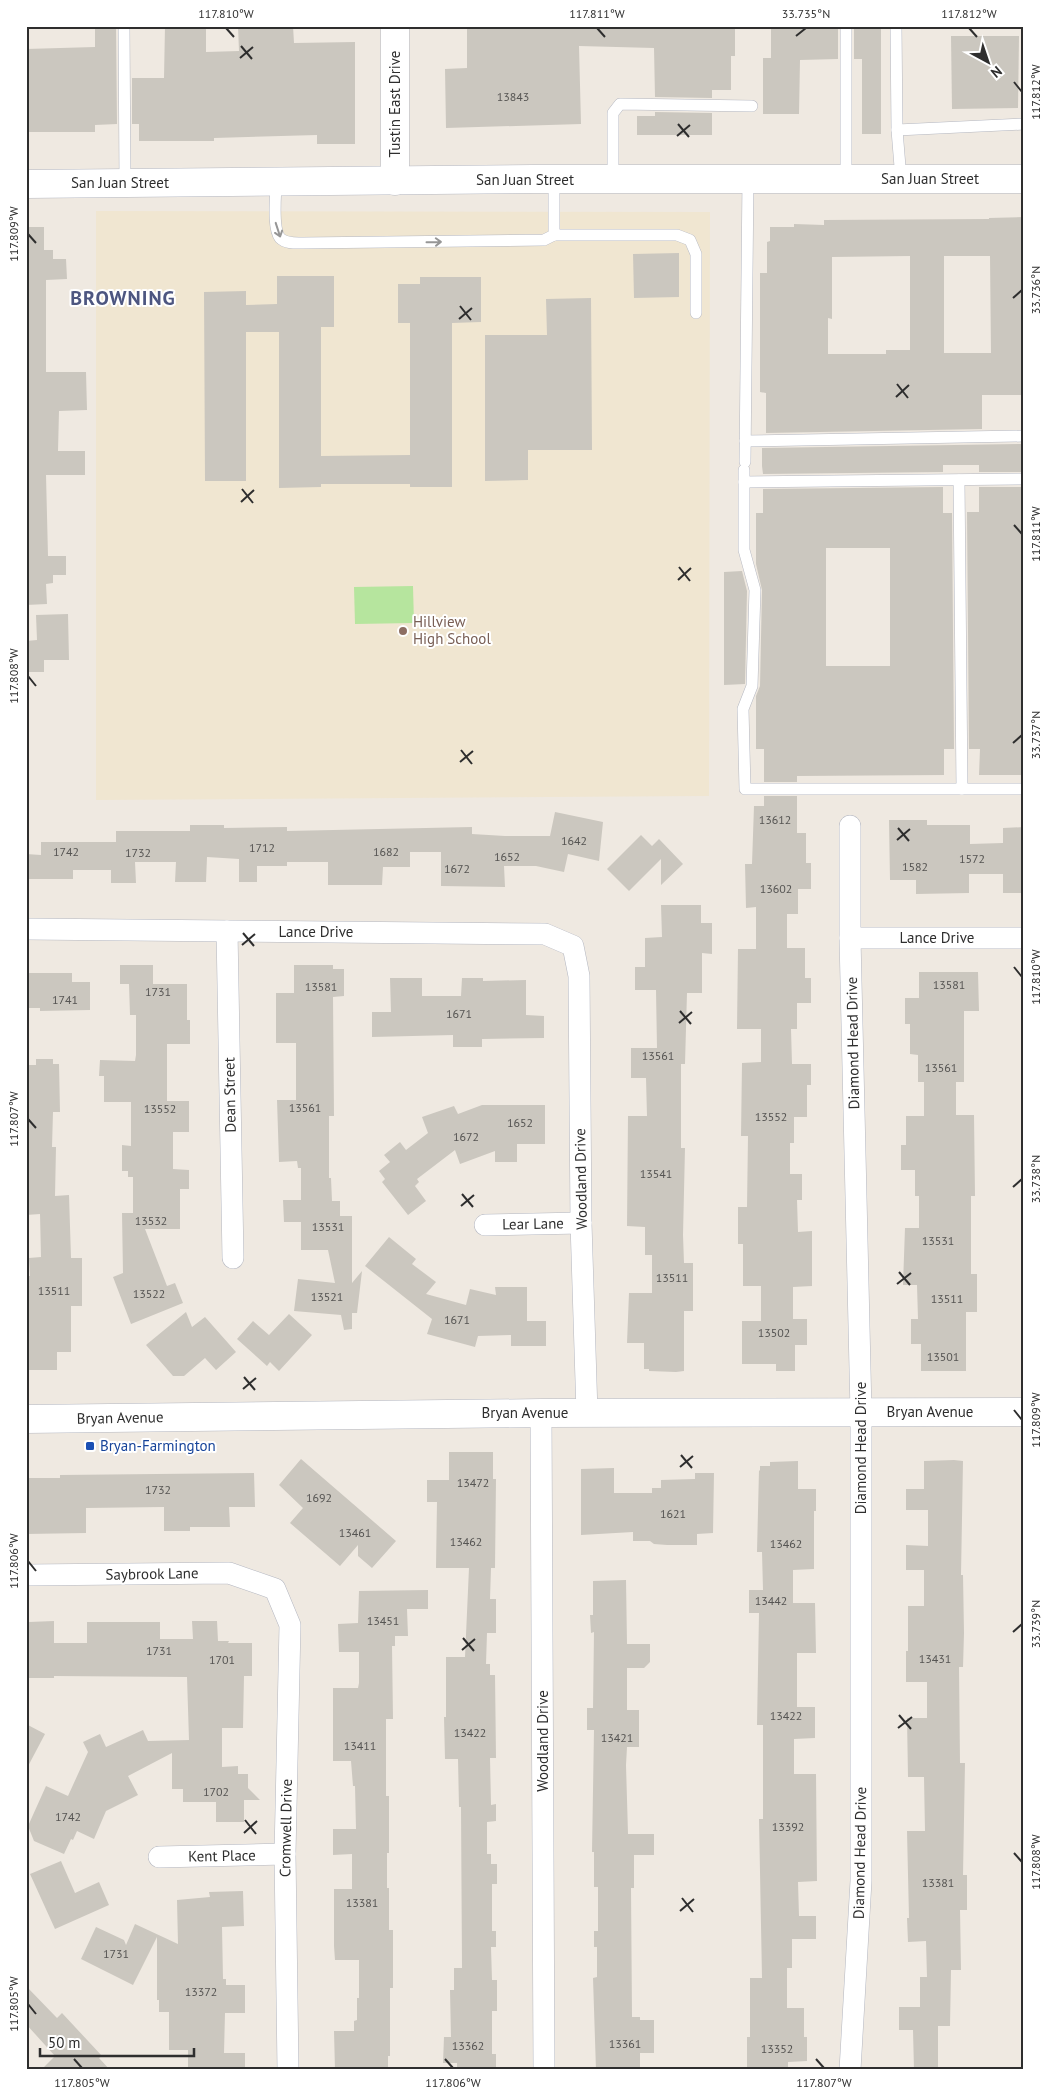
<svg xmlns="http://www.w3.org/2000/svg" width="1050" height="2096" font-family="'PT Sans',sans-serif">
	<rect width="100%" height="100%" fill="#efe9e1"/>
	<polygon fill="#f0e6d1" points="96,211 710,212 709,796 96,800"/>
	<polygon fill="#b6e59e" points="413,586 414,623 355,624 354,587"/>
	<g fill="#cbc7bf" fill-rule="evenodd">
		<polygon points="95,26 116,26 117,124 95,125 95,132 26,132 26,49 95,47"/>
		<polygon points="165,26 206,26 206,52 239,51 238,26 293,26 294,43 355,42 355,144 317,144 317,135 214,138 214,141 139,141 139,124 132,124 132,78 164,78"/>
		<polygon points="735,26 735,56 731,56 731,90 712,90 712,98 655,97 654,48 579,46 581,124 446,128 445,69 467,68 467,27"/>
		<polygon points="771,26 838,26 838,59 800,60 799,114 763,114 763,58 771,58"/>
		<polygon points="854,26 881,26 881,134 862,134 862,59 854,59"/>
		<polygon points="951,36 1019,36 1018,108 952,109"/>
		<polygon points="655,112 712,113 712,135 637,135 637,116 655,116"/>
		<path d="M1024 217V395H982V429L766 433V393L760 392V273H767V242L770 241V227H794V224L824 225V220L989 219V218ZM910 256V350H886V354H828V318L832 319V257ZM944 256H990L991 353H944Z"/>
		<polygon points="26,227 44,227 44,250 53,250 53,259 66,259 67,279 46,280 46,372 86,372 87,410 59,411 58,451 85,451 85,475 46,475 48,556 66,556 66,575 53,575 53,583 46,584 47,604 26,605"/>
		<polygon points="679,253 679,297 634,298 633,254"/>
		<polygon points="277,276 334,276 334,327 321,327 321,456 410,455 410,323 398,323 398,284 420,284 420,277 481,277 481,322 452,323 452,487 410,487 410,484 321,484 321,487 279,488 279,332 246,332 246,481 205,481 204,292 246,291 246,305 277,304"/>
		<polygon points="591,298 592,450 528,450 528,480 485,481 485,335 547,335 546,299"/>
		<polygon points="1024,444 1023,472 979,472 979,465 943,465 943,472 763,474 762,466 762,448"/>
		<path d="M943 487V513H952L954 749H944V775L797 776V782H764V749H756V696L760 686 762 590 756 564V513H763V489ZM826 548H890V666H826Z"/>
		<polygon points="979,487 1023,487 1024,775 979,775 980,749 969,749 967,512 979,512"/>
		<polygon points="742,571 747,591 745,684 724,685 724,572"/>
		<polygon points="68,614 69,660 44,660 44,672 26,672 26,641 37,640 36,615"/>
		<polygon points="764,796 797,796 797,833 806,833 806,863 811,863 811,889 798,889 798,914 787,914 787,948 805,948 805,978 811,978 811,1003 797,1003 797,1029 791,1029 792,1064 811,1064 811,1085 807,1085 807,1117 794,1117 794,1143 790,1143 790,1174 802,1174 802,1200 797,1200 798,1232 812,1231 812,1286 793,1287 793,1319 807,1319 807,1345 795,1345 795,1371 776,1371 776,1364 742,1364 742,1321 761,1321 761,1286 743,1286 743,1244 738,1244 738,1207 747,1207 748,1136 741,1136 742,1063 761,1062 761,1029 737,1029 738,949 756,949 756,907 746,908 745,864 752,864 754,806 764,806"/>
		<polygon points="555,812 603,822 599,861 568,854 564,872 536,866 504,866 505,887 441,886 441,852 410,852 410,867 383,867 382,885 328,885 328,862 287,862 287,866 257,866 257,882 239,882 239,859 207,857 206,882 175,882 176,862 135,862 136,883 111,883 111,870 73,870 73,879 26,879 26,854 41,855 41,842 116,842 116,831 190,831 190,825 224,825 224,828 287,827 287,831 472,827 472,834 505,836 550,836"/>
		<polygon points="889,820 927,820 927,825 970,825 970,844 1003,843 1003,828 1024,827 1024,893 1003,893 1003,874 969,874 969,893 916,894 916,880 890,880"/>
		<polygon points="641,835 652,846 659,839 683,864 661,885 661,859 629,891 607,869"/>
		<polygon points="661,905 701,905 701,923 712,923 712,954 702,953 702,993 687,993 685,1064 681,1064 681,1148 685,1148 683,1235 684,1263 693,1263 693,1311 684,1311 684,1371 676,1372 649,1371 649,1369 644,1369 644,1343 627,1343 629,1293 652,1293 652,1255 645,1255 645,1227 627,1226 628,1116 647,1116 646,1078 631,1078 631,1048 657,1048 656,990 635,990 635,967 645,967 645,938 662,937"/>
		<polygon points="120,965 153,965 153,984 187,984 187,1020 190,1020 190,1044 167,1044 167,1101 189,1101 189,1132 173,1132 173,1169 189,1170 189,1189 180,1189 180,1229 145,1229 167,1286 175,1283 183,1303 131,1324 113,1277 123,1273 122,1213 133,1213 133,1177 128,1177 128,1171 122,1171 122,1145 131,1146 131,1102 104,1102 104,1076 99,1076 100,1060 135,1061 136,1055 136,1015 130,1015 129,984 120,984"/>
		<polygon points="294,965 333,965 333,969 344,969 344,996 333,997 334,1116 329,1116 329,1178 331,1178 332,1201 340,1201 340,1216 352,1216 352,1283 362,1271 357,1313 352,1313 352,1329 344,1330 341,1315 294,1311 298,1279 335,1283 328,1250 301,1250 301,1222 284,1222 283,1200 301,1200 301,1168 298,1168 297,1161 279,1162 277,1100 296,1100 296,1043 276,1043 276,993 294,993"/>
		<polygon points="919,972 978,972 979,1011 964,1011 964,1082 956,1082 956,1115 974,1115 975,1196 971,1196 971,1274 977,1274 977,1312 966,1312 966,1371 921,1371 921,1344 911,1344 911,1319 918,1319 917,1285 903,1285 905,1228 919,1228 919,1196 915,1196 915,1170 901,1170 901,1145 906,1145 906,1116 924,1116 924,1082 918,1082 918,1055 910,1054 910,1024 905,1024 905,998 919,998"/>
		<polygon points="26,973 72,973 72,982 90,982 90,1010 40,1011 40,1008 26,1008"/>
		<polygon points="390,978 422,978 422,996 461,996 462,978 483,978 483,981 526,980 526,1015 544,1016 544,1038 482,1039 482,1047 453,1047 453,1035 372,1037 372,1012 391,1012"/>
		<polygon points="36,1059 53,1059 53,1064 59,1064 60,1112 53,1112 52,1147 56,1147 55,1196 69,1195 71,1258 82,1258 82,1306 71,1306 71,1352 57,1352 57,1370 29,1370 29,1350 26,1350 26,1276 30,1276 29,1258 41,1257 40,1214 26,1215 26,1065 36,1065"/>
		<polygon points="482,1105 545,1105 545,1144 517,1144 517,1162 495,1162 495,1151 460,1164 455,1150 417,1179 419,1182 415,1186 426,1201 408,1215 382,1182 385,1179 379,1171 390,1162 384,1155 400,1142 406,1150 428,1133 422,1117 454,1106 458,1114"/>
		<polygon points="389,1237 416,1259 412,1264 436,1282 426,1294 466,1305 470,1289 496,1295 495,1287 527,1287 527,1321 546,1321 546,1346 511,1346 511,1335 478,1336 475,1347 427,1334 432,1319 365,1266"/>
		<polygon points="186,1312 192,1327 205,1317 236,1352 216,1370 205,1358 184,1376 173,1376 146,1345"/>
		<polygon points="289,1314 312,1335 279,1371 270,1362 267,1366 237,1339 253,1321 269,1335"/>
		<polygon points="449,1452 493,1452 493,1479 496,1479 495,1568 491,1568 490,1599 496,1599 496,1633 487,1633 486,1664 490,1664 490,1675 495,1675 496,1758 490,1758 491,1805 496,1804 496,1821 487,1822 487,1854 491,1854 491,1864 497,1864 497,1884 492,1884 492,1931 496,1931 496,1947 491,1947 492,1980 497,1980 497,2011 492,2011 492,2054 496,2054 496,2070 457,2070 457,2063 443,2063 444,2037 451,2037 450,1990 454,1990 454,1968 462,1968 461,1807 459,1807 458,1759 445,1759 444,1717 446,1717 446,1657 465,1657 469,1568 436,1568 437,1502 427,1502 427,1480 449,1480"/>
		<polygon points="301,1459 396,1541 372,1568 358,1556 358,1545 340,1566 290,1523 303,1508 279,1485"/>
		<polygon points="954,1460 963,1461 961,1575 963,1575 964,1633 963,1667 959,1667 960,1763 965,1763 963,1875 967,1875 967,1910 960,1910 961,1970 951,1970 950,2026 938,2026 938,2070 914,2070 913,2030 899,2030 899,2007 920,2007 920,1977 927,1977 926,1941 908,1942 907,1918 909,1918 907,1831 925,1831 924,1777 908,1777 907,1718 927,1718 927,1682 906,1682 906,1651 908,1651 908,1606 924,1606 924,1570 906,1570 906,1545 928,1546 928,1510 906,1510 906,1489 924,1489 924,1461"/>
		<polygon points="798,1461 798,1489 816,1489 816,1511 814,1511 814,1569 793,1570 793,1603 815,1603 816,1653 797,1653 797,1707 815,1707 815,1738 794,1739 794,1774 816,1774 817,1881 798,1882 799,1916 816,1916 816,1939 792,1939 792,1968 787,1968 787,2008 804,2008 804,2037 807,2037 807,2061 788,2062 788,2070 747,2070 747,2037 750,2037 750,1978 762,1978 759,1819 763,1819 763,1725 757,1725 759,1613 749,1613 749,1590 763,1590 762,1552 757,1552 759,1470 760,1471 760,1466 770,1466 770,1462"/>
		<polygon points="614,1468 614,1493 652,1493 652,1488 661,1488 661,1480 695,1479 695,1473 714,1473 713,1533 697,1534 697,1545 667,1545 654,1544 650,1541 633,1541 633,1532 581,1535 581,1469"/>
		<polygon points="254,1473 255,1507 229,1507 230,1527 190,1527 190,1531 164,1531 164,1507 86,1508 86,1533 26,1534 26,1478 60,1478 60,1475"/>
		<polygon points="626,1580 627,1644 650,1644 650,1662 644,1668 627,1668 627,1710 639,1710 639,1747 627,1747 626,1765 628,1834 654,1834 654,1855 634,1855 634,1888 631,1888 632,2017 640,2017 640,2020 654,2020 654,2053 640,2053 640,2070 596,2070 593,1978 597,1977 597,1947 594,1947 594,1931 598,1931 598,1887 594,1887 594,1852 592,1852 594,1730 587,1730 587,1708 593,1708 594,1632 591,1633 590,1615 593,1615 593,1581"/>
		<polygon points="428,1590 428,1609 407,1609 408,1636 395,1636 395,1646 392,1646 393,1719 386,1719 386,1796 389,1796 389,1853 387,1853 387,1888 389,1888 389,1930 393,1930 393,1988 390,1988 390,2056 388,2056 388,2070 335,2070 334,2031 354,2031 354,2021 357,2020 357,1998 359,1998 359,1960 335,1960 334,1946 334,1889 352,1889 352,1854 333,1855 333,1829 356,1829 355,1786 353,1786 351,1761 333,1761 333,1688 358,1688 359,1683 359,1652 339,1652 338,1624 358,1623 359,1591"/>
		<polygon points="54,1621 54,1643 87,1643 87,1622 160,1622 160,1639 193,1639 192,1621 217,1621 218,1641 229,1641 228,1643 252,1643 252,1676 244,1676 243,1728 222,1728 222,1767 238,1766 238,1774 248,1774 248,1788 260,1800 244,1800 244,1822 216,1822 216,1802 183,1802 183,1789 172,1789 172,1753 128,1776 138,1795 106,1811 94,1839 77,1831 73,1840 71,1839 64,1854 34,1841 28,1826 46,1786 68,1796 88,1752 83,1742 100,1734 106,1747 143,1730 148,1741 189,1740 187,1677 54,1676 54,1678 26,1678 26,1643 29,1643 29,1622"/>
		<polygon points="26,1724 45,1734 26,1770"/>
		<polygon points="61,1861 75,1893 99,1882 109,1905 55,1929 30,1874"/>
		<polygon points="243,1891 244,1926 222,1927 223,1979 226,1979 226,1985 245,1985 245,2013 225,2013 224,2053 245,2053 245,2070 188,2070 188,2050 169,2050 169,2012 159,2012 159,2000 157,2000 157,1937 133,1985 81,1959 96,1927 124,1940 126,1945 135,1924 178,1944 177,1900 210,1897 209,1892"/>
		<polygon points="26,1986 57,2018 62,2013 102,2056 99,2058 110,2070 41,2070 55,2056 26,2024"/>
	</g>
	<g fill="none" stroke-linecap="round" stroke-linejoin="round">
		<defs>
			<g id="lane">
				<polyline points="124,26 125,183"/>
				<polyline points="896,26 897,130"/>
				<polyline points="846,179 846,26"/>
				<polyline points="901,179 897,130 1024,124"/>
				<polyline points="613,180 613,113 620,104 752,106"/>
				<path d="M276 182C276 195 272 228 280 238 286 244 296 243 303 243L544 240 554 235V181"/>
				<polyline points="554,235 677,235 690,240 696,254 696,313"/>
				<polyline points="745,441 1024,436"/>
				<polyline points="745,462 748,179"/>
				<polyline points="744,470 744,550 755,590 752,686 743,709 745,789 1024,789"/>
				<polyline points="959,480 962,789"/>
				<polyline points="744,482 1024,479"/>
			</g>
			<g id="street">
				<polyline points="26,929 545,934 573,946 579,976 581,1223 587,1413"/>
				<polyline points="227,931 233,1258"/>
				<polyline points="850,938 1024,938"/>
				<polyline points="485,1225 581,1223"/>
				<polyline points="541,1413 544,2070"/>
				<polyline points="26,1575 229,1573 275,1589 290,1625 285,1854 288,2070"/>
				<polyline points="159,1857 285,1854"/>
				<polyline points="850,2070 861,1881 861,1412 850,938 850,826"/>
			</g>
			<g id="secondary">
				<polyline points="395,181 395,26"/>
				<polyline points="26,184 533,179 1024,179"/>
				<polyline points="26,1419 541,1413 1024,1412"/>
			</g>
		</defs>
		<use href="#lane" stroke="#b4b7c1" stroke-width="12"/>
		<use href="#street" stroke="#b4b7c1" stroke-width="22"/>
		<use href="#secondary" stroke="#b4b7c1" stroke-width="29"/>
		<use href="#lane" stroke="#fff" stroke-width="11"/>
		<use href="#street" stroke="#fff" stroke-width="21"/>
		<use href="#secondary" stroke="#fff" stroke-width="28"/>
	</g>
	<defs><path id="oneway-shaft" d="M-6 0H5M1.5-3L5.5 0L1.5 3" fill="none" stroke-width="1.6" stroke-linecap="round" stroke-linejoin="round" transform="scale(1.25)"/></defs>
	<g stroke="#969696">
		<use href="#oneway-shaft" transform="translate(278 230) rotate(72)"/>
		<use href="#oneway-shaft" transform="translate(434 242) rotate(-1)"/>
	</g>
	<path fill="none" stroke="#2e2e2e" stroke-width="2" d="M226 28 234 37M597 28 605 37M969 28 977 37M796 36 806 28M241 46 252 59M240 58 253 47M1014 82 1022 92M678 124 689 137M677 136 690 125M28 234 36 243M1013 298 1022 290M460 306 471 320M459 319 472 308M897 384 908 398M896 397 909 385M242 489 253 503M241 502 254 490M1014 525 1022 534M679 567 690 581M678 580 691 568M28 676 36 686M1013 743 1022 735M461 750 472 764M460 762 473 751M898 828 909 841M897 840 910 829M243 933 254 946M242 945 255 934M1014 967 1022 977M680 1011 691 1024M679 1023 692 1012M28 1119 36 1128M1013 1187 1022 1179M462 1194 473 1207M461 1206 474 1195M899 1272 910 1285M897 1284 911 1273M244 1377 255 1390M243 1389 256 1378M1014 1410 1022 1420M681 1455 692 1468M680 1467 693 1456M28 1561 36 1571M1013 1632 1022 1624M463 1638 474 1651M462 1650 475 1639M899 1715 911 1729M898 1728 912 1717M245 1820 256 1834M244 1833 257 1821M1014 1853 1022 1862M682 1898 693 1912M680 1911 694 1899M28 2004 36 2014M74 2059 82 2068M445 2059 453 2068M816 2059 824 2068"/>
	<circle fill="#8d6e63" stroke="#fff" stroke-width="2" cx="403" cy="631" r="5"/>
	<rect fill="#1a4fb4" stroke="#fff" stroke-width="2" x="85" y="1441" width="10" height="10" rx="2.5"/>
	<g text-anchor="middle" stroke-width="4" stroke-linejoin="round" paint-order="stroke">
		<g font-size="12" fill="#555452">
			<text x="513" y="101">13843</text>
			<text x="775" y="824">13612</text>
			<text x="574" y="845">1642</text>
			<text x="262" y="852">1712</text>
			<text x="66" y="856">1742</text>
			<text x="386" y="856">1682</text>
			<text x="138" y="857">1732</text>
			<text x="507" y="861">1652</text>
			<text x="972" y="863">1572</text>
			<text x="915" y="871">1582</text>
			<text x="457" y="873">1672</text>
			<text x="776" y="893">13602</text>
			<text x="949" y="989">13581</text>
			<text x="321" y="991">13581</text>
			<text x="158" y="996">1731</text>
			<text x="65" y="1004">1741</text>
			<text x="459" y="1018">1671</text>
			<text x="658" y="1060">13561</text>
			<text x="941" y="1072">13561</text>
			<text x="305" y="1112">13561</text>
			<text x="160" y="1113">13552</text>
			<text x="771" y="1121">13552</text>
			<text x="520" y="1127">1652</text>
			<text x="466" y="1141">1672</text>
			<text x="656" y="1178">13541</text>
			<text x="151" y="1225">13532</text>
			<text x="328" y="1231">13531</text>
			<text x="938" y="1245">13531</text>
			<text x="672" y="1282">13511</text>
			<text x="54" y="1295">13511</text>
			<text x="149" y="1298">13522</text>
			<text x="327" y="1301">13521</text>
			<text x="947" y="1303">13511</text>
			<text x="457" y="1324">1671</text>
			<text x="774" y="1337">13502</text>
			<text x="943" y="1361">13501</text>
			<text x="473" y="1487">13472</text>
			<text x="158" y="1494">1732</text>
			<text x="319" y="1502">1692</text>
			<text x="673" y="1518">1621</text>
			<text x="355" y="1537">13461</text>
			<text x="466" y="1546">13462</text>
			<text x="786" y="1548">13462</text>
			<text x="771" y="1605">13442</text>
			<text x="383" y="1625">13451</text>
			<text x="159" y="1655">1731</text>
			<text x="935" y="1663">13431</text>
			<text x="222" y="1664">1701</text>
			<text x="786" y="1720">13422</text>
			<text x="470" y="1737">13422</text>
			<text x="617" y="1742">13421</text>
			<text x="360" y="1750">13411</text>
			<text x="216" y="1796">1702</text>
			<text x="68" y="1821">1742</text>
			<text x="788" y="1831">13392</text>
			<text x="938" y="1887">13381</text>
			<text x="362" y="1907">13381</text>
			<text x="116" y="1958">1731</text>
			<text x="201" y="1996">13372</text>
			<text x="625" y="2048">13361</text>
			<text x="468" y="2050">13362</text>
			<text x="777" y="2053">13352</text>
		</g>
		<g font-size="15" fill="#2e2e2e" stroke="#fff">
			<text transform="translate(395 104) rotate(-90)" y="5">Tustin East Drive</text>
			<text x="930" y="184">San Juan Street</text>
			<text x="525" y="185">San Juan Street</text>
			<text x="120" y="188">San Juan Street</text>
			<text x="316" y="937">Lance Drive</text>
			<text x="937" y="943">Lance Drive</text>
			<text transform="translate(853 1043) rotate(-91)" y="5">Diamond Head Drive</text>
			<text transform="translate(230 1095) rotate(-91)" y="5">Dean Street</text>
			<text transform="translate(581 1179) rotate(-91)" y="5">Woodland Drive</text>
			<text transform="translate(533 1224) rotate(-1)" y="5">Lear Lane</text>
			<text x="930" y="1417">Bryan Avenue</text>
			<text x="525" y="1418">Bryan Avenue</text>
			<text transform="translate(120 1418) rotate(-1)" y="5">Bryan Avenue</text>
			<text transform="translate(861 1448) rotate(-90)" y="5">Diamond Head Drive</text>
			<text transform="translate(152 1574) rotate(-1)" y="5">Saybrook Lane</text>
			<text transform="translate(543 1741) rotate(-90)" y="5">Woodland Drive</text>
			<text transform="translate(286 1828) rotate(-89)" y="5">Cromwell Drive</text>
			<text transform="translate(860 1853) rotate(-89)" y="5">Diamond Head Drive</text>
			<text transform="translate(222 1856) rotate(-1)" y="5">Kent Place</text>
		</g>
		<g font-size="15" fill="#785e54" stroke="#fff" text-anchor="start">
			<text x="413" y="627">Hillview<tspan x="413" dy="17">High School</tspan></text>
		</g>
		<g font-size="15" fill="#164399" stroke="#fff" text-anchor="start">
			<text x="100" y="1451">Bryan-Farmington</text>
		</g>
		<g font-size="20" font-weight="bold" letter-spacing="1" fill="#4d5680" stroke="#fff">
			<text x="123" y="305">BROWNING</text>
		</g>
	</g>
	<rect width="1050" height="2096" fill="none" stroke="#ffffff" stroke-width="55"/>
	<g transform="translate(988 62) rotate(140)" stroke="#ffffff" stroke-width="4" paint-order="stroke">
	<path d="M0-4L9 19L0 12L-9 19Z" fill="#2e2e2e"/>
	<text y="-8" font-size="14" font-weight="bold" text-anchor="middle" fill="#2e2e2e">N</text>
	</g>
	<path d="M40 2048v8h154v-8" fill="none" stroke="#2e2e2e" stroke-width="2.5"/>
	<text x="48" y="2048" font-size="15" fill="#2e2e2e" stroke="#ffffff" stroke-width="4" paint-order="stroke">50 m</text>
	<rect x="28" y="28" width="994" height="2040" fill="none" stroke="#2e2e2e" stroke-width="2"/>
	<g font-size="12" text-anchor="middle" fill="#2e2e2e">
		<text x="226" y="18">117.810°W</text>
		<text x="597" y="18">117.811°W</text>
		<text x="806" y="18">33.735°N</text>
		<text x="969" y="18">117.812°W</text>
		<text transform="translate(1036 92) rotate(-90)" y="4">117.812°W</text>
		<text transform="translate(14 234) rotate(-90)" y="4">117.809°W</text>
		<text transform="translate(1036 290) rotate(-90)" y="4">33.736°N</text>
		<text transform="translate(1036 534) rotate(-90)" y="4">117.811°W</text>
		<text transform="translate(14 676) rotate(-90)" y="4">117.808°W</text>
		<text transform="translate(1036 735) rotate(-90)" y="4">33.737°N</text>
		<text transform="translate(1036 977) rotate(-90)" y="4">117.810°W</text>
		<text transform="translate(14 1119) rotate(-90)" y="4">117.807°W</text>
		<text transform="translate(1036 1179) rotate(-90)" y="4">33.738°N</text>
		<text transform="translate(1036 1420) rotate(-90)" y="4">117.809°W</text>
		<text transform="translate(14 1561) rotate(-90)" y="4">117.806°W</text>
		<text transform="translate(1036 1624) rotate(-90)" y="4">33.739°N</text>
		<text transform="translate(1036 1862) rotate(-90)" y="4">117.808°W</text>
		<text transform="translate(14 2004) rotate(-90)" y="4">117.805°W</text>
		<text x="82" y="2087">117.805°W</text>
		<text x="453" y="2087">117.806°W</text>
		<text x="824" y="2087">117.807°W</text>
	</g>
</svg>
